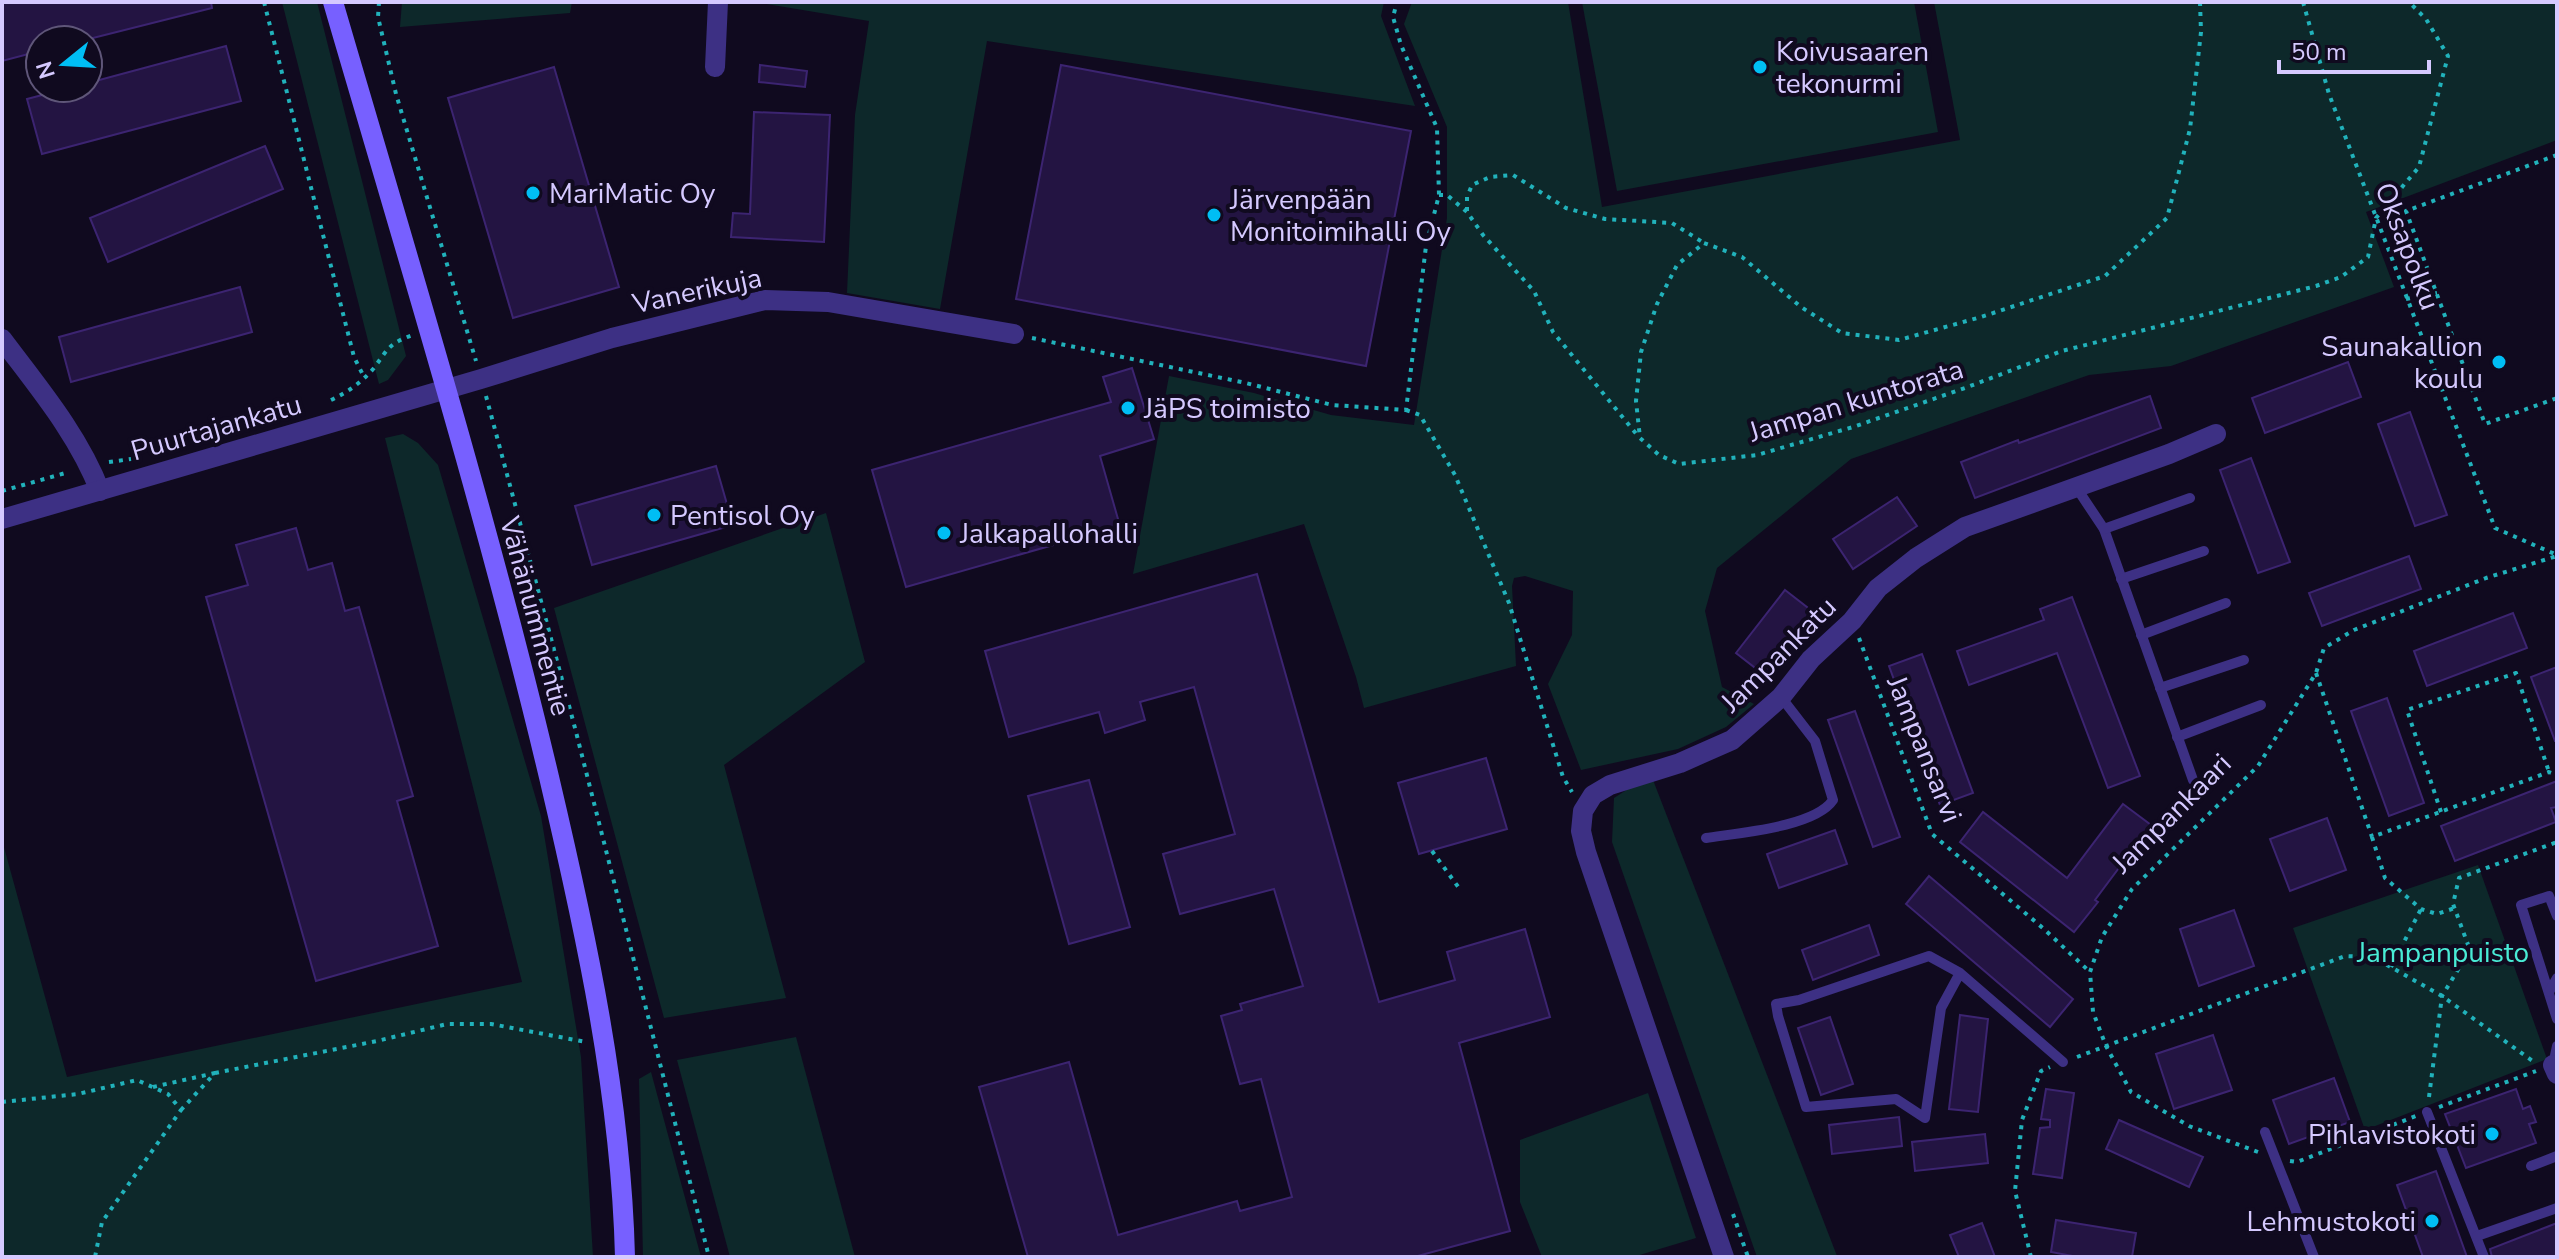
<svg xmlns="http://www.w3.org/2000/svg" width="2559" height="1259" font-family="'Nunito Sans',sans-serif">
	<rect width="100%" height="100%" fill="#100a1f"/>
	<g fill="#0d282a">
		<polygon points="282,2 317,2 406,356 388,380 379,384"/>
		<polygon points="402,2 572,2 570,13 400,27"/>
		<polygon points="754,2 1384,2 1381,16 1415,106 987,41 940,309 847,293 855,115 869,21"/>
		<polygon points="1412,2 1568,2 1602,207 1960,140 1934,2 2557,2 2557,140 2366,212 2394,287 2171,366 2089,375 1851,459 1717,568 1705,611 1722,687 1754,704 1726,727 1678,749 1581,770 1548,684 1572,635 1573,591 1525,576 1514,578 1512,586 1516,666 1364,708 1356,677 1304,524 1133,574 1169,376 1254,393 1331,415 1414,425 1447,218 1447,127 1404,24"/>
		<polygon points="1582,2 1914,2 1938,132 1617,191"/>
		<polygon points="403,434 418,443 438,465 541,816 581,1057 593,1257 2,1257 2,840 67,1077 522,982 385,438"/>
		<polygon points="826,513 865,662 724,765 786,998 664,1018 554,608"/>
		<polygon points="1653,780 1837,1256 1835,1257 1757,1257 1612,842 1614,798 1628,789"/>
		<polygon points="2478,865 2547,1059 2365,1130 2293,928"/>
		<polygon points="796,1037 855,1257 730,1257 677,1060"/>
		<polygon points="651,1072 701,1257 643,1257 639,1079"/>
		<polygon points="1648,1093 1696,1238 1633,1257 1542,1257 1520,1202 1520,1140"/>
	</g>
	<g fill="#231442" stroke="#3c2471" stroke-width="2">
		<polygon points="2,2 211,2 212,8 85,40 40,40 40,51 2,61"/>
		<polygon points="226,46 241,101 42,154 27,99 69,88 88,88 88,83"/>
		<polygon points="760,65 807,71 805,87 759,82"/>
		<polygon points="1061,65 1411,131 1366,366 1016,299"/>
		<polygon points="554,67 619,287 513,318 448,98"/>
		<polygon points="754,112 830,115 824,242 731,237 733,213 750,214"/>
		<polygon points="265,146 283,189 108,262 90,218"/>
		<polygon points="240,287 252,332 71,382 59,337"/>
		<polygon points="2348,362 2361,397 2265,433 2252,398"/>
		<polygon points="1132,368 1154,439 1100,456 1120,526 906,587 872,470 1111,402 1103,377"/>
		<polygon points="2150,396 2161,428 1975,498 1961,462 2018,440 2019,443"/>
		<polygon points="2410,412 2447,515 2415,526 2378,424"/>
		<polygon points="2251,458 2290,562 2258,573 2220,470"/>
		<polygon points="716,466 733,525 592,565 575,506"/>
		<polygon points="1897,497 1917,526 1853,569 1833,539"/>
		<polygon points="296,528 308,570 332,563 345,611 359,607 413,796 397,801 438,946 316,981 206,597 248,585 236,545"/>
		<polygon points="2409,556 2421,589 2322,626 2309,593"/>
		<polygon points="1257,574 1379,1002 1455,980 1447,952 1525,929 1550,1017 1459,1043 1510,1231 1414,1257 1028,1257 979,1087 1069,1062 1118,1235 1237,1201 1240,1211 1292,1197 1261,1079 1240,1084 1221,1016 1242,1010 1240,1004 1303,986 1274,889 1180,914 1163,854 1235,834 1194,687 1140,702 1145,720 1105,733 1099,712 1009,737 985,651"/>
		<polygon points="1785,590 1812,611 1763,674 1736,653"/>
		<polygon points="2072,597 2140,776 2108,788 2057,653 1969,685 1957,651 2044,620 2040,609"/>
		<polygon points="2513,613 2527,648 2427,686 2414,651"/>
		<polygon points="1922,654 1973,793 1940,805 1889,666"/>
		<polygon points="2557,667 2557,741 2555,741 2531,677"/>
		<polygon points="2387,698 2424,803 2389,816 2351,711"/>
		<polygon points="1855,711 1900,837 1873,847 1828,720"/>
		<polygon points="1486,758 1507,829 1419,854 1398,783"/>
		<polygon points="1089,780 1130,927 1069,944 1028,796"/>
		<polygon points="2557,781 2557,807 2551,808 2556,822 2455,861 2441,826"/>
		<polygon points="2123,804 2151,825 2095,900 2098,902 2074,932 1960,842 1983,812 2067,878"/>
		<polygon points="2327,818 2346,870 2290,891 2270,839"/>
		<polygon points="1835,830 1847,864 1779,888 1767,854"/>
		<polygon points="1929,876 2073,999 2050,1027 1906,904"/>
		<polygon points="2234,910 2254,966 2199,986 2180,929"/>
		<polygon points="1869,925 1879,955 1813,980 1802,950"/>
		<polygon points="1960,1015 1988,1019 1978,1112 1949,1109"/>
		<polygon points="1830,1017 1853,1084 1821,1095 1798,1028"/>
		<polygon points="2213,1035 2232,1090 2174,1109 2156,1054"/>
		<polygon points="2334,1078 2350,1122 2289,1144 2273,1100"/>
		<polygon points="2046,1089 2074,1093 2062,1178 2033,1174 2040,1128 2050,1127 2050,1120 2041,1119"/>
		<polygon points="2516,1089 2523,1109 2530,1106 2536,1122 2529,1124 2536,1143 2466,1168 2445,1114"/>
		<polygon points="1899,1117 1902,1146 1832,1154 1829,1125"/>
		<polygon points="2119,1120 2203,1157 2189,1187 2106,1149"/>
		<polygon points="1985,1134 1988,1163 1915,1171 1912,1142"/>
		<polygon points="2436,1171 2467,1257 2423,1257 2397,1185"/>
		<polygon points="2056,1220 2136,1233 2132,1257 2078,1257 2051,1252"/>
		<polygon points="1982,1223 1995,1257 1959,1257 1950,1235"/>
		<polygon points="2557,1223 2557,1257 2492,1257 2490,1249"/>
	</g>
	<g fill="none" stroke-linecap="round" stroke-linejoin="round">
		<g stroke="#21b2bb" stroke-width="4" stroke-dasharray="4 6" stroke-linecap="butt">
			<polyline points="264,2 354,357 364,377"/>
			<polyline points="379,2 378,17 396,94 476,361"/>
			<polyline points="2200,2 2201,32 2190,129 2167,218 2105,276 1981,317 1899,340 1842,333 1801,307 1742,257 1704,243 1677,265 1657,304 1641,352 1636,401 1640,438 1659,455 1679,464 1757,455 1853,427 1965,388 2062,351 2316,286 2341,277 2368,257 2376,218 2419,167 2448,56 2426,19 2409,2"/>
			<polyline points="2303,2 2329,94 2495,528 2557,555"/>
			<polyline points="2557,155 2406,211 2485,424 2557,398"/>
			<polyline points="1439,195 1447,195 1467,212 1483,235 1534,291 1553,332 1638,436"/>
			<polyline points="1467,211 1467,197 1472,185 1490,177 1513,175 1566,208 1605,219 1672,223 1704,243"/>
			<polyline points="2406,299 2437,293"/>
			<polyline points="1032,338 1246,383 1332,405 1406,410 1426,246 1439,195 1437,128 1401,45 1393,17 1397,2"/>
			<polyline points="486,396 575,728 709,1257"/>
			<path d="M331 400C348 392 362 382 374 368 388 349 389 343 413 335"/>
			<polyline points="1406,410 1420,415 1455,475 1509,603 1563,777 1572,792"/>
			<polyline points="109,462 131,459"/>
			<polyline points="2,491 69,472"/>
			<polyline points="1859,638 1932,834 2044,929 2090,972"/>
			<polyline points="2316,673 2372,837 2549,772 2557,775"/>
			<polyline points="2441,812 2407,710 2516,673 2549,772"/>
			<polyline points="2372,837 2385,878 2421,909 2437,914 2455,908"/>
			<polyline points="1432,851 1459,888"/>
			<polyline points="2391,967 2421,909"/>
			<polyline points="2077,1057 2345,956 2373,957 2442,996 2534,1062"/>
			<polyline points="215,1073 377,1041 447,1024 491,1024 586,1042"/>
			<polyline points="153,1087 215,1073 181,1110"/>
			<polyline points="2429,1097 2442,996 2470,950 2453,904 2459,878 2557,842"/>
			<polyline points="2,1102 78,1094 137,1080 168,1094 181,1110 102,1222 95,1257"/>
			<polyline points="2439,1107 2536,1071"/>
			<polyline points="2258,1152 2189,1126 2131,1092 2106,1046 2093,1012 2090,972 2102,937 2132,889 2258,766 2316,673 2324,648 2354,630 2486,578 2557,556"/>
			<polyline points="2290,1161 2297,1162 2416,1116"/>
			<polyline points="1733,1214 1748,1257"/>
			<polyline points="2031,1257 2015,1191 2022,1120 2041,1071 2050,1067"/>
		</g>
		<g stroke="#3d3084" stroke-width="10">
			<polyline points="2076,487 2104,529 2193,780"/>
			<polyline points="2104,529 2190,498"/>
			<polyline points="2121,579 2204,551"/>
			<polyline points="2141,635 2226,603"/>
			<polyline points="2160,688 2244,660"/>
			<polyline points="2177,737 2261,705"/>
			<path d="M1706 838C1738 833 1815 827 1833 800L1815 741 1781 697"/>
			<polyline points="2557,916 2549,896 2521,905 2557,1019"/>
			<polyline points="1960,973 1929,956 1799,1000 1776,1004 1778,1016 1806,1107 1896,1099 1925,1118 1941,1008 1960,973 2063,1062"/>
			<polyline points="2549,992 2557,978"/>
			<polyline points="2553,1065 2557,1046"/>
			<polyline points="2427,1112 2484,1257"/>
			<polyline points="2265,1132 2314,1257"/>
			<polyline points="2531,1166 2557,1156"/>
			<polyline points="2477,1236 2557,1208"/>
		</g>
		<g stroke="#3d3084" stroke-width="20">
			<polyline points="715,67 718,2"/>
			<path d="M2 339C38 387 78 434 100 491"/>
			<polyline points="2,519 481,379 612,338 765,300 828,302 1014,334"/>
			<polyline points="2553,1065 2557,1074"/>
			<polyline points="1724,1257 1586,852 1581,831 1583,811 1593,795 1610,785 1680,763 1732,740 1781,697 1811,659 1852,621 1878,588 1916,558 1965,527 2169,454 2216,434"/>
		</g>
		<path stroke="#7760ff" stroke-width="20" d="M333 2C408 259 487 516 549 777 586 934 621 1095 625 1257"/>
	</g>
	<g fill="#00bef4" stroke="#100a1f" stroke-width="3">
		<circle cx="1760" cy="67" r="8"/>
		<circle cx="533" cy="193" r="8"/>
		<circle cx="1214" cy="215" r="8"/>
		<circle cx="2499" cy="362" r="8"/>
		<circle cx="1128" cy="408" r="8"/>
		<circle cx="654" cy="515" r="8"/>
		<circle cx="944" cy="533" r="8"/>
		<circle cx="2492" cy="1134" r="8"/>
		<circle cx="2432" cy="1221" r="8"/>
	</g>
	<g text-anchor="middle" stroke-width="8" stroke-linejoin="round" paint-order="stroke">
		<g font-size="28" fill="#d5c9ff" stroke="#100a1f" text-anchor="start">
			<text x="1776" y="61">Koivusaaren<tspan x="1776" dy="32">tekonurmi</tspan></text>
			<text x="549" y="203">MariMatic Oy</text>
			<text x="1230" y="209">Järvenpään<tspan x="1230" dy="32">Monitoimihalli Oy</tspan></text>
			<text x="2483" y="356" text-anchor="end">Saunakallion<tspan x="2483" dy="32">koulu</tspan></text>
			<text x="1144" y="418">JäPS toimisto</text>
			<text x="670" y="525">Pentisol Oy</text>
			<text x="960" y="543">Jalkapallohalli</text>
			<text x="2476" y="1144" text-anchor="end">Pihlavistokoti</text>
			<text x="2416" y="1231" text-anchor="end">Lehmustokoti</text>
		</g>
		<g font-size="28" fill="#d5c9ff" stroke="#100a1f">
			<text transform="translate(2408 246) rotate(69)" y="10">Oksapolku</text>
			<text transform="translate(697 290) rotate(-12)" y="10">Vanerikuja</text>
			<text transform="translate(1856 400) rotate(-17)" y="10">Jampan kuntorata</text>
			<text transform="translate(216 427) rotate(-16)" y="10">Puurtajankatu</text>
			<text transform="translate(536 616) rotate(75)" y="10">Vähänummentie</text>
			<text transform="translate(1778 654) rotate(-45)" y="10">Jampankatu</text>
			<text transform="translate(1925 749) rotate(68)" y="10">Jampansarvi</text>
			<text transform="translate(2171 813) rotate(-45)" y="10">Jampankaari</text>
		</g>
		<g font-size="28" fill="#49ebd6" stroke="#100a1f">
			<text x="2443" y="962">Jampanpuisto</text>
		</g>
	</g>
	<rect width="2559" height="1259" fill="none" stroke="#d5c9ff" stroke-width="8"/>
	<g transform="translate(64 64) rotate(252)"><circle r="38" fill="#100a1f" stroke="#5f5679" stroke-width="2"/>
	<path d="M0-6L14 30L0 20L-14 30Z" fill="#00bef4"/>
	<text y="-12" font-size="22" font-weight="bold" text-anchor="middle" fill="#d5c9ff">N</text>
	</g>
	<path d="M2279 60v12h150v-12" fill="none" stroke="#d5c9ff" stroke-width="4"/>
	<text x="2291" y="60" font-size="24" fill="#d5c9ff" stroke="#100a1f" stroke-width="6" paint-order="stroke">50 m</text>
</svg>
